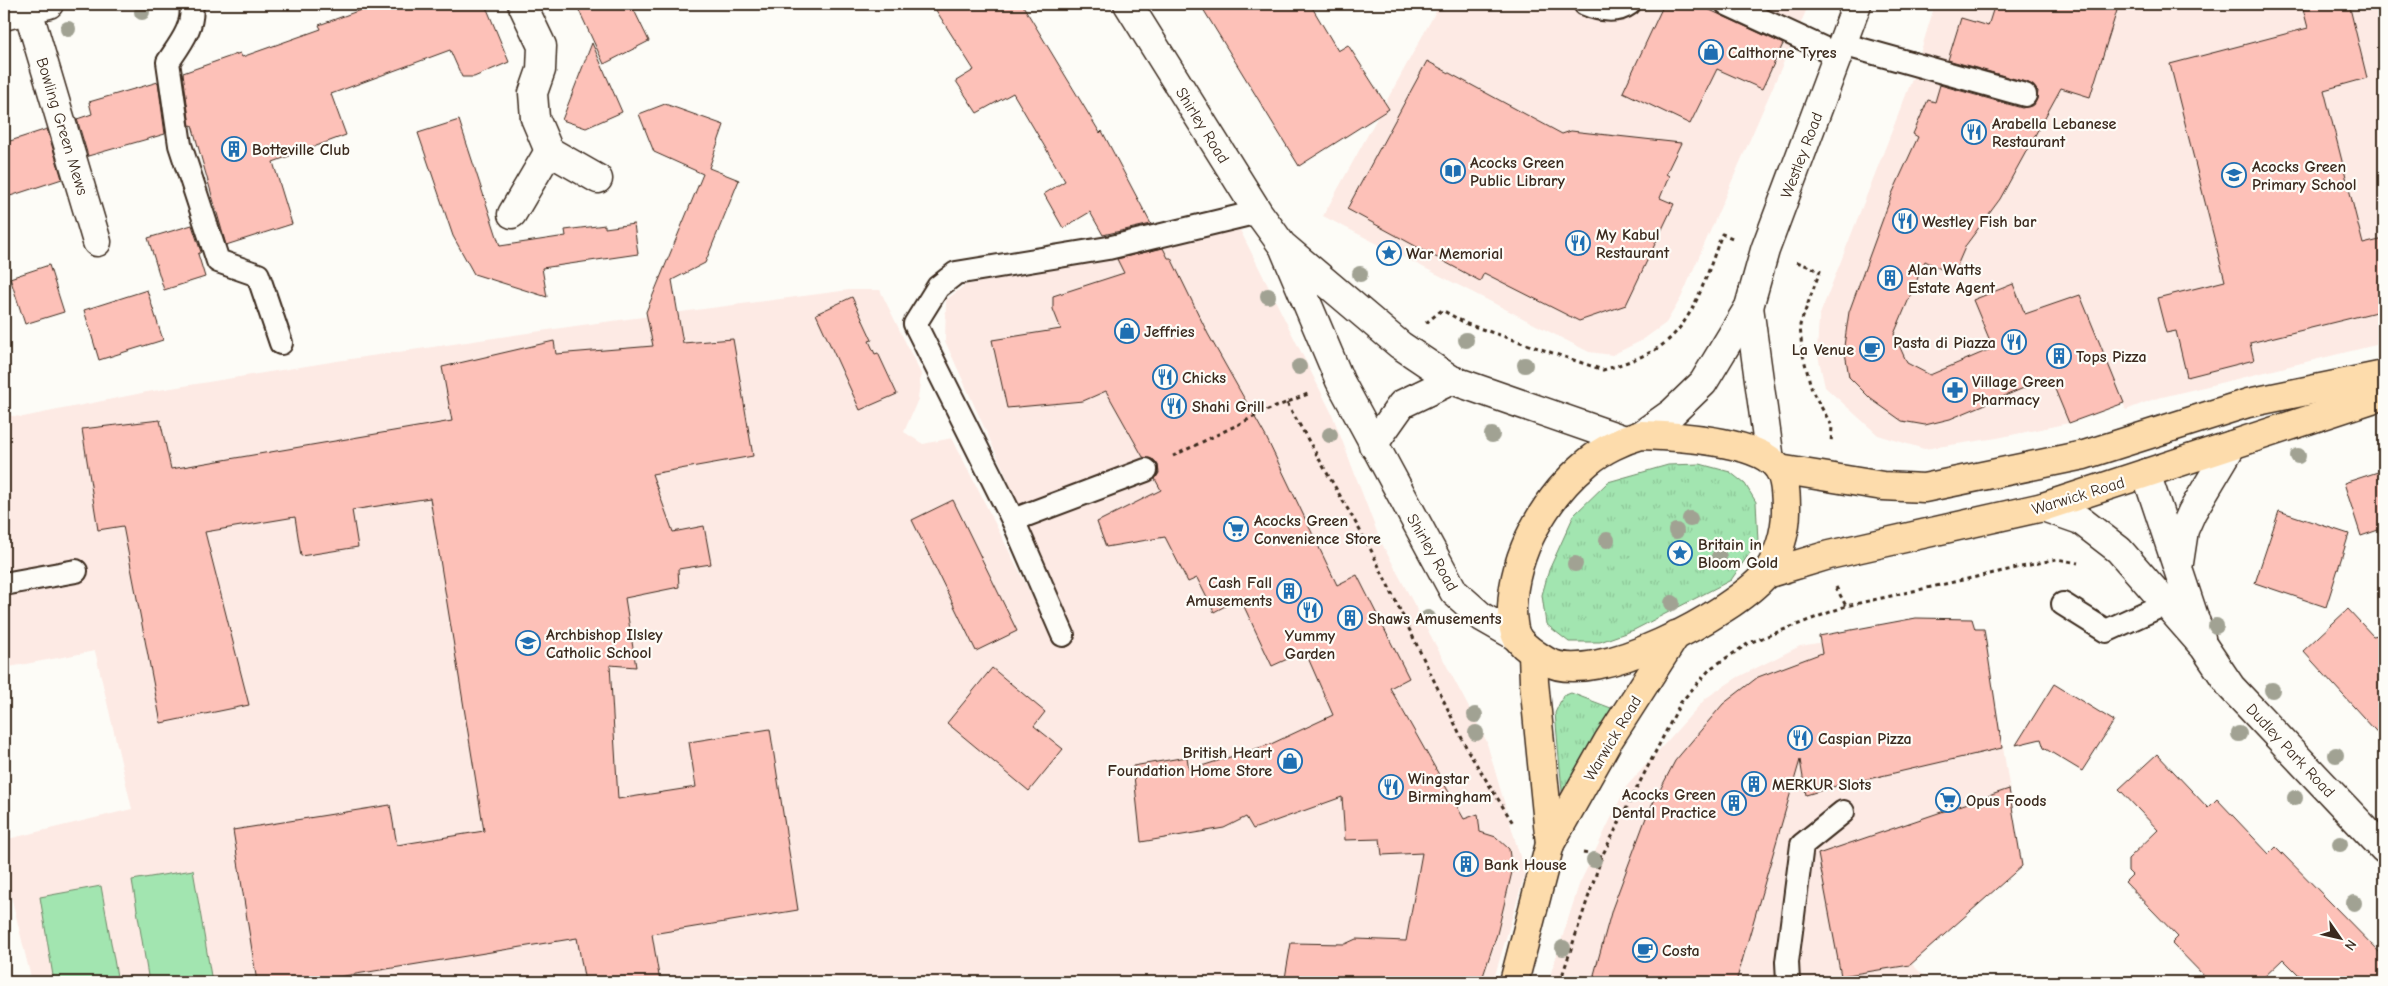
<svg xmlns="http://www.w3.org/2000/svg" width="2388" height="986" font-family="'Comic Neue',sans-serif">
	<defs>
		<pattern id="grass-tufts" width="24" height="20" patternUnits="userSpaceOnUse" patternTransform="scale(1.25)"><rect width="24" height="20" fill="#a2e5b0"/><path d="M3 7l-1-3M5 7V3M7 7l1-3M15 17l-1-3M17 17v-4M19 17l1-3" fill="none" stroke="#8cc597"/></pattern>
	</defs>
	<rect width="100%" height="100%" fill="#fdfcf7"/>
	<filter id="ink" filterUnits="userSpaceOnUse"><feTurbulence type="fractalNoise" baseFrequency=".02" numOctaves="2"/><feDisplacementMap in="SourceGraphic" scale="10" xChannelSelector="R" yChannelSelector="G"/><feConvolveMatrix kernelMatrix="1 2 1 2 8 2 1 2 1" color-interpolation-filters="sRGB"/></filter>
	<g filter="url(#ink)">
		<g fill="#fdeae4">
			<polygon points="1440,4 1809,4 1681,298 1666,323 1641,341 1612,355 1589,352 1323,216"/>
			<polygon points="1935,4 2384,4 2384,343 2154,399 2126,410 2123,403 2069,423 1997,438 1924,449 1878,435 1825,387 1817,351 1819,317 1913,77"/>
			<polygon points="1239,228 1332,414 1380,540 1486,740 1525,874 1493,982 32,982 4,867 4,840 132,809 95,651 4,668 4,415 23,417 147,392 337,361 582,325 849,290 880,290 921,374 918,399 904,432 923,444 952,438 1051,634 1029,538 1009,482 945,341 946,300 965,285 1189,242"/>
			<polygon points="1912,627 1984,629 2022,866 1912,964 1928,980 1925,982 1548,982 1579,885 1626,787 1706,698 1738,677 1800,646"/>
		</g>
		<g fill="url(#grass-tufts)" stroke="#6e8867">
			<polygon points="1700,464 1730,472 1745,484 1756,502 1758,541 1731,580 1634,630 1600,642 1569,642 1546,624 1542,595 1549,570 1574,515 1608,482 1668,465"/>
			<polygon points="1571,693 1611,708 1614,715 1563,802 1555,713 1563,696"/>
		</g>
		<g fill="#a2e5b0" stroke="#6e8867">
			<polygon points="193,870 212,982 149,982 132,880"/>
			<polygon points="101,886 118,982 54,982 40,897"/>
		</g>
		<g fill="#fdc1b8" stroke="#3b2a1e">
			<polygon points="377,4 485,4 509,62 474,77 462,77 450,50 331,94 346,135 273,162 292,224 226,245 192,125 190,126 183,73 240,53 242,57 321,29 319,25"/>
			<polygon points="576,4 631,4 649,41 604,64"/>
			<polygon points="932,4 1022,4 1100,133 1102,131 1151,224 1103,235 1090,212 1063,228 1044,194 1065,181 1013,93 977,113 956,81 974,70"/>
			<polygon points="1200,4 1310,4 1338,51 1348,45 1389,109 1299,166"/>
			<polygon points="1664,4 1697,4 1783,44 1762,89 1717,69 1690,124 1623,92"/>
			<polygon points="1995,4 2119,4 2090,97 2061,88 2000,199 1966,245 1953,275 1925,261 1894,334 1907,363 1930,375 1993,348 1973,300 2013,284 2025,314 2080,295 2124,403 2069,423 2050,377 1950,419 1925,425 1902,421 1871,399 1849,377 1844,346 1849,312 1892,194 1918,137 1913,134 1928,100 1935,102 1940,85 2022,108 2034,105 2037,99 2038,91 2029,83 1948,60 1961,18 1988,26"/>
			<polygon points="2322,4 2349,4 2367,78 2324,90 2363,244 2384,239 2384,310 2250,343 2254,360 2187,377 2176,331 2166,333 2157,298 2225,281 2170,64 2308,28 2303,9"/>
			<polygon points="592,43 622,112 586,128 562,120"/>
			<polygon points="1427,61 1562,134 1571,131 1681,143 1666,174 1669,176 1660,198 1674,204 1626,305 1579,321 1484,273 1480,281 1347,209"/>
			<polygon points="158,82 165,134 88,156 77,119 92,114 89,102"/>
			<polygon points="665,104 724,125 709,168 739,180 705,263 672,280 683,343 733,339 753,456 652,474 673,532 704,526 711,564 678,569 679,587 625,598 636,667 610,665 618,799 696,787 689,742 770,729 798,910 652,934 660,982 585,982 577,938 307,982 257,982 233,830 390,805 397,845 484,831 430,498 352,510 358,547 301,556 295,517 205,532 249,705 161,723 123,526 98,530 82,429 160,420 171,469 452,421 442,367 554,341 556,354 653,346 646,312 703,174 654,152 639,114"/>
			<polygon points="459,120 500,246 566,236 565,230 605,225 605,228 634,224 638,254 542,268 547,297 474,274 453,236 418,133"/>
			<polygon points="47,129 62,179 4,198 4,143"/>
			<polygon points="192,225 201,252 198,254 205,277 164,290 148,238"/>
			<polygon points="1163,248 1168,258 1171,258 1208,334 1266,437 1337,585 1357,575 1409,678 1390,688 1464,819 1478,814 1480,832 1496,837 1509,849 1512,872 1497,934 1481,982 1358,982 1285,978 1291,943 1345,944 1356,939 1406,941 1422,853 1382,855 1380,839 1345,840 1342,797 1253,829 1246,817 1224,828 1141,842 1133,766 1187,757 1189,770 1271,744 1333,715 1305,651 1272,666 1240,598 1214,612 1197,578 1188,582 1165,537 1106,547 1097,522 1161,490 1155,479 1159,473 1158,465 1154,460 1143,457 1106,391 1083,401 1007,408 992,340 1061,329 1053,309 1053,296 1124,273 1117,259"/>
			<polygon points="49,265 64,312 25,324 10,278"/>
			<polygon points="147,290 163,340 99,360 84,310"/>
			<polygon points="852,297 872,340 869,341 875,354 878,353 897,394 860,410 816,314"/>
			<polygon points="2384,470 2384,528 2361,536 2344,483"/>
			<polygon points="953,500 1017,631 976,651 912,520"/>
			<polygon points="2279,511 2349,534 2326,607 2255,583"/>
			<polygon points="2348,609 2373,636 2384,634 2384,740 2303,651"/>
			<polygon points="1916,618 1972,619 1975,629 1984,629 2002,748 1864,780 1863,778 1806,795 1800,760 1736,982 1592,982 1612,909 1647,815 1675,761 1723,704 1758,677 1822,653 1819,636"/>
			<polygon points="992,668 1045,712 1034,726 1063,749 1029,791 947,723"/>
			<polygon points="2054,684 2114,721 2082,771 2044,748 2041,739 2016,745"/>
			<polygon points="2157,754 2208,808 2217,799 2269,854 2276,847 2384,957 2384,982 2306,982 2283,959 2259,982 2210,982 2172,943 2178,937 2125,882 2132,875 2128,871 2128,859 2158,830 2119,789"/>
			<polygon points="2009,789 2022,866 1910,965 1841,976 1818,854"/>
		</g>
		<g fill="none" stroke-linecap="round" stroke-linejoin="round">
			<defs>
				<g id="service">
					<path d="M191 4C195 26 180 44 168 62L180 145 218 261 258 275 281 343"/>
					<path d="M1585 4C1599 10 1617 13 1629 4"/>
					<polyline points="1727,4 1838,55"/>
					<polyline points="1842,44 2025,95"/>
					<polyline points="1013,520 1146,470"/>
					<polyline points="4,584 76,571"/>
					<polyline points="2063,604 2106,631 2165,604"/>
					<polyline points="1063,635 1013,520 915,324 938,287 956,273 1108,248 1258,212"/>
					<polyline points="1788,982 1787,962 1802,845 1843,812"/>
				</g>
				<g id="minor">
					<polyline points="522,4 542,46 541,70 533,93 535,118 549,151"/>
					<polyline points="28,10 97,242"/>
					<polyline points="4,16 49,4"/>
					<polyline points="512,214 549,151 598,179"/>
				</g>
				<g id="tertiary">
					<polyline points="1128,4 1258,212 1282,245 1400,345 1452,380 1625,440"/>
					<polyline points="1285,251 1340,381 1454,592 1482,617 1517,637"/>
					<polyline points="1373,445 1402,404 1452,380"/>
				</g>
				<g id="secondary">
					<polyline points="1749,307 1770,460"/>
					<polyline points="1641,435 1672,413 1703,383 1749,307 1765,250 1857,4"/>
					<polyline points="2146,473 2201,638"/>
					<polyline points="2043,507 2080,520 2119,550 2204,647 2231,687 2384,849"/>
					<polyline points="2179,563 2184,530 2192,512 2232,445"/>
				</g>
				<g id="trunk">
					<path d="M1641 435C1673 436 1759 440 1778 468 1786 479 1786 498 1786 511 1786 532 1778 559 1765 575 1732 613 1594 689 1546 661 1536 655 1526 649 1518 639 1513 632 1512 616 1512 608 1514 552 1545 498 1588 462 1602 450 1623 440 1641 435Z"/>
					<polyline points="1779,469 1883,486 1924,488 2084,455 2248,403 2384,375"/>
					<polyline points="1766,574 1829,555 2043,507 2384,395"/>
					<polyline points="1533,654 1534,682 1550,844"/>
					<polyline points="1514,982 1550,844 1608,741 1676,635"/>
				</g>
			</defs>
			<use href="#service" stroke="#3b2a1e" stroke-width="26"/>
			<use href="#minor" stroke="#3b2a1e" stroke-width="31"/>
			<use href="#tertiary" stroke="#3b2a1e" stroke-width="31"/>
			<use href="#secondary" stroke="#3b2a1e" stroke-width="31"/>
			<use href="#trunk" stroke="#3b2a1e" stroke-width="31"/>
			<g stroke="#3b2a1e" stroke-width="3" stroke-dasharray="4 4" stroke-linecap="butt">
				<polyline points="1797,262 1820,271 1800,325 1802,351 1812,391 1832,426 1831,444"/>
				<path d="M1426 323 1442 310 1467 324 1603 370C1620 365 1637 359 1653 351 1694 328 1706 275 1722 234L1735 239"/>
				<polyline points="1287,403 1370,548 1468,751 1513,823"/>
				<polyline points="1173,456 1268,410 1308,394"/>
				<polyline points="1836,587 1846,606"/>
				<polyline points="1583,853 1602,856"/>
				<polyline points="1560,982 1602,856 1681,702 1711,668 1749,643 1846,606 2057,559 2078,563"/>
			</g>
			<use href="#service" stroke="#fdfcf7" stroke-width="22"/>
			<use href="#minor" stroke="#fdfcf7" stroke-width="28"/>
			<use href="#tertiary" stroke="#fdfcf7" stroke-width="28"/>
			<use href="#secondary" stroke="#fdfcf7" stroke-width="28"/>
			<use href="#trunk" stroke="#fddcac" stroke-width="28"/>
		</g>
		<g fill="#a1a293">
			<circle cx="142" cy="12" r="8"/>
			<circle cx="68" cy="29" r="8"/>
			<circle cx="1360" cy="274" r="8"/>
			<circle cx="1268" cy="296" r="8"/>
			<circle cx="1466" cy="340" r="8"/>
			<circle cx="1525" cy="365" r="8"/>
			<circle cx="1299" cy="367" r="8"/>
			<circle cx="1330" cy="435" r="8"/>
			<circle cx="1492" cy="435" r="8"/>
			<circle cx="2298" cy="456" r="8"/>
			<circle cx="1690" cy="519" r="8"/>
			<circle cx="1676" cy="531" r="8"/>
			<circle cx="1607" cy="540" r="8"/>
			<circle cx="1719" cy="557" r="8"/>
			<circle cx="1575" cy="564" r="8"/>
			<circle cx="1672" cy="603" r="8"/>
			<circle cx="1428" cy="618" r="8"/>
			<circle cx="2216" cy="626" r="8"/>
			<circle cx="2272" cy="690" r="8"/>
			<circle cx="1475" cy="715" r="8"/>
			<circle cx="1476" cy="733" r="8"/>
			<circle cx="2239" cy="734" r="8"/>
			<circle cx="2336" cy="755" r="8"/>
			<circle cx="2295" cy="798" r="8"/>
			<circle cx="2340" cy="844" r="8"/>
			<circle cx="1594" cy="860" r="8"/>
			<circle cx="2354" cy="903" r="8"/>
			<circle cx="1563" cy="948" r="8"/>
		</g>
	</g>
	<defs>
		<symbol id="shop-ring" viewBox="-11 -11 22 22"><circle r="9.5" fill="#fdfcf7" stroke="#1f6fb2" stroke-width="1.5"/><path d="M-5-2.5h2.3a2.7 3.5 0 0 1 5.4 0H5L5.5 6h-11ZM-1.5-2.5h3a1.5 2.3 0 0 0-3 0Z" fill="#1f6fb2"/></symbol>
		<symbol id="restaurant-ring" viewBox="-11 -11 22 22"><circle r="9.5" fill="#fdfcf7" stroke="#1f6fb2" stroke-width="1.5"/><path d="M-5-6h1v4h1v-4h1v4h1v-4h1v5L-1.5 .5V6h-2V.5L-5-1ZM5-6V6H3V1.5H1.5Q1.5-4 5-6Z" fill="#1f6fb2"/></symbol>
		<symbol id="building-ring" viewBox="-11 -11 22 22"><circle r="9.5" fill="#fdfcf7" stroke="#1f6fb2" stroke-width="1.5"/><path d="M-4-6H4V6H1V3H-1V6H-4ZM-2.5-4.3h1.7v1.8h-1.7ZM.8-4.3h1.7v1.8H.8ZM-2.5-1h1.7V.8h-1.7ZM.8-1h1.7V.8H.8Z" fill="#1f6fb2"/></symbol>
		<symbol id="library-ring" viewBox="-11 -11 22 22"><circle r="9.5" fill="#fdfcf7" stroke="#1f6fb2" stroke-width="1.5"/><path d="M-6-4Q-3-5.5-.7-3.5V5Q-3 3-6 4ZM6-4Q3-5.5 .7-3.5V5Q3 3 6 4Z" fill="#1f6fb2"/></symbol>
		<symbol id="school-ring" viewBox="-11 -11 22 22"><circle r="9.5" fill="#fdfcf7" stroke="#1f6fb2" stroke-width="1.5"/><path d="M0-5L7-2L0 1L-7-2ZM-4 1L0 2.5L4 1V4Q0 6-4 4Z" fill="#1f6fb2"/></symbol>
		<symbol id="sight-ring" viewBox="-11 -11 22 22"><circle r="9.5" fill="#fdfcf7" stroke="#1f6fb2" stroke-width="1.5"/><path d="M0-6L1.8-2.2L6-1.7L2.9 1.2L3.7 5.4L0 3.3L-3.7 5.4L-2.9 1.2L-6-1.7L-1.8-2.2Z" fill="#1f6fb2"/></symbol>
		<symbol id="cafe-ring" viewBox="-11 -11 22 22"><circle r="9.5" fill="#fdfcf7" stroke="#1f6fb2" stroke-width="1.5"/><path d="M-5.5-4.5H6V0H3Q3 3.5 0 3.5H-2.5Q-5.5 3.5-5.5 0ZM3-3.2v2h1.7v-2ZM-6 4.5H4V6H-6Z" fill="#1f6fb2"/></symbol>
		<symbol id="pharmacy-ring" viewBox="-11 -11 22 22"><circle r="9.5" fill="#fdfcf7" stroke="#1f6fb2" stroke-width="1.5"/><path d="M-2-6h4v4h4v4h-4v4h-4v-4h-4v-4h4Z" fill="#1f6fb2"/></symbol>
		<symbol id="supermarket-ring" viewBox="-11 -11 22 22"><circle r="9.5" fill="#fdfcf7" stroke="#1f6fb2" stroke-width="1.5"/><path d="M-6-5.5h2.5l.6 2H6L4.5 2H-2.5L-4.4-4H-6ZM-1.5 3.2a1.3 1.3 0 1 0 .1 0ZM3 3.2a1.3 1.3 0 1 0 .1 0Z" fill="#1f6fb2"/></symbol>
	</defs>
	<g fill-rule="evenodd">
		<use href="#shop-ring" x="1697" y="38" width="28" height="28"/>
		<use href="#restaurant-ring" x="1960" y="118" width="28" height="28"/>
		<use href="#building-ring" x="220" y="135" width="28" height="28"/>
		<use href="#library-ring" x="1439" y="157" width="28" height="28"/>
		<use href="#school-ring" x="2220" y="161" width="28" height="28"/>
		<use href="#restaurant-ring" x="1891" y="207" width="28" height="28"/>
		<use href="#restaurant-ring" x="1564" y="229" width="28" height="28"/>
		<use href="#sight-ring" x="1375" y="239" width="28" height="28"/>
		<use href="#building-ring" x="1876" y="264" width="28" height="28"/>
		<use href="#shop-ring" x="1113" y="317" width="28" height="28"/>
		<use href="#restaurant-ring" x="2000" y="328" width="28" height="28"/>
		<use href="#cafe-ring" x="1858" y="335" width="28" height="28"/>
		<use href="#building-ring" x="2045" y="342" width="28" height="28"/>
		<use href="#restaurant-ring" x="1151" y="363" width="28" height="28"/>
		<use href="#pharmacy-ring" x="1941" y="376" width="28" height="28"/>
		<use href="#restaurant-ring" x="1160" y="392" width="28" height="28"/>
		<use href="#supermarket-ring" x="1222" y="515" width="28" height="28"/>
		<use href="#sight-ring" x="1666" y="539" width="28" height="28"/>
		<use href="#building-ring" x="1275" y="577" width="28" height="28"/>
		<use href="#restaurant-ring" x="1296" y="596" width="28" height="28"/>
		<use href="#building-ring" x="1336" y="604" width="28" height="28"/>
		<use href="#school-ring" x="514" y="629" width="28" height="28"/>
		<use href="#restaurant-ring" x="1786" y="724" width="28" height="28"/>
		<use href="#shop-ring" x="1276" y="747" width="28" height="28"/>
		<use href="#building-ring" x="1740" y="770" width="28" height="28"/>
		<use href="#restaurant-ring" x="1377" y="773" width="28" height="28"/>
		<use href="#supermarket-ring" x="1934" y="786" width="28" height="28"/>
		<use href="#building-ring" x="1720" y="789" width="28" height="28"/>
		<use href="#building-ring" x="1452" y="850" width="28" height="28"/>
		<use href="#cafe-ring" x="1631" y="936" width="28" height="28"/>
	</g>
	<g text-anchor="middle" stroke-width="4.5" stroke-linejoin="round" paint-order="stroke">
		<g font-size="16" font-weight="bold" fill="#3b2a1e" stroke="#fdfcf7" text-anchor="start">
			<text x="1728" y="58">Calthorne Tyres</text>
			<text x="1992" y="129">Arabella Lebanese<tspan x="1992" dy="18">Restaurant</tspan></text>
			<text x="252" y="155">Botteville Club</text>
			<text x="1470" y="168">Acocks Green<tspan x="1470" dy="18">Public Library</tspan></text>
			<text x="2252" y="172">Acocks Green<tspan x="2252" dy="18">Primary School</tspan></text>
			<text x="1922" y="227">Westley Fish bar</text>
			<text x="1596" y="240">My Kabul<tspan x="1596" dy="18">Restaurant</tspan></text>
			<text x="1406" y="259">War Memorial</text>
			<text x="1908" y="275">Alan Watts<tspan x="1908" dy="18">Estate Agent</tspan></text>
			<text x="1144" y="337">Jeffries</text>
			<text x="1996" y="348" text-anchor="end">Pasta di Piazza</text>
			<text x="1854" y="355" text-anchor="end">La Venue</text>
			<text x="2076" y="362">Tops Pizza</text>
			<text x="1182" y="383">Chicks</text>
			<text x="1972" y="387">Village Green<tspan x="1972" dy="18">Pharmacy</tspan></text>
			<text x="1192" y="412">Shahi Grill</text>
			<text x="1254" y="526">Acocks Green<tspan x="1254" dy="18">Convenience Store</tspan></text>
			<text x="1698" y="550">Britain in<tspan x="1698" dy="18">Bloom Gold</tspan></text>
			<text x="1272" y="588" text-anchor="end">Cash Fall<tspan x="1272" dy="18">Amusements</tspan></text>
			<text x="1368" y="624">Shaws Amusements</text>
			<text x="546" y="640">Archbishop Ilsley<tspan x="546" dy="18">Catholic School</tspan></text>
			<text x="1310" y="641" text-anchor="middle">Yummy<tspan x="1310" dy="18">Garden</tspan></text>
			<text x="1818" y="744">Caspian Pizza</text>
			<text x="1272" y="758" text-anchor="end">British Heart<tspan x="1272" dy="18">Foundation Home Store</tspan></text>
			<text x="1408" y="784">Wingstar<tspan x="1408" dy="18">Birmingham</tspan></text>
			<text x="1772" y="790">MERKUR Slots</text>
			<text x="1716" y="800" text-anchor="end">Acocks Green<tspan x="1716" dy="18">Dental Practice</tspan></text>
			<text x="1966" y="806">Opus Foods</text>
			<text x="1484" y="870">Bank House</text>
			<text x="1662" y="956">Costa</text>
		</g>
		<g font-size="16" fill="#3b2a1e" stroke="#fdfcf7">
			<text transform="translate(1203 125) rotate(58)" y="6">Shirley Road</text>
			<text transform="translate(63 126) rotate(73)" y="6">Bowling Green Mews</text>
			<text transform="translate(1801 155) rotate(-69)" y="6">Westley Road</text>
			<text transform="translate(2078 495) rotate(-17)" y="6">Warwick Road</text>
			<text transform="translate(1433 552) rotate(60)" y="6">Shirley Road</text>
			<text transform="translate(1612 738) rotate(-59)" y="6">Warwick Road</text>
			<text transform="translate(2291 750) rotate(47)" y="6">Dudley Park Road</text>
		</g>
	</g>
	<rect width="2388" height="986" fill="none" stroke="#fdfcf7" stroke-width="20"/>
	<rect x="10" y="10" width="2368" height="966" fill="none" stroke="#3b2a1e" stroke-width="2" filter="url(#ink)"/>
	<g transform="translate(2340 938) rotate(124)" stroke="#fdfcf7" stroke-width="4" paint-order="stroke">
	<path d="M0-4L9 19L0 12L-9 19Z" fill="#3b2a1e"/>
	<text y="-8" font-size="14" font-weight="bold" text-anchor="middle" fill="#3b2a1e">N</text>
	</g>
</svg>
